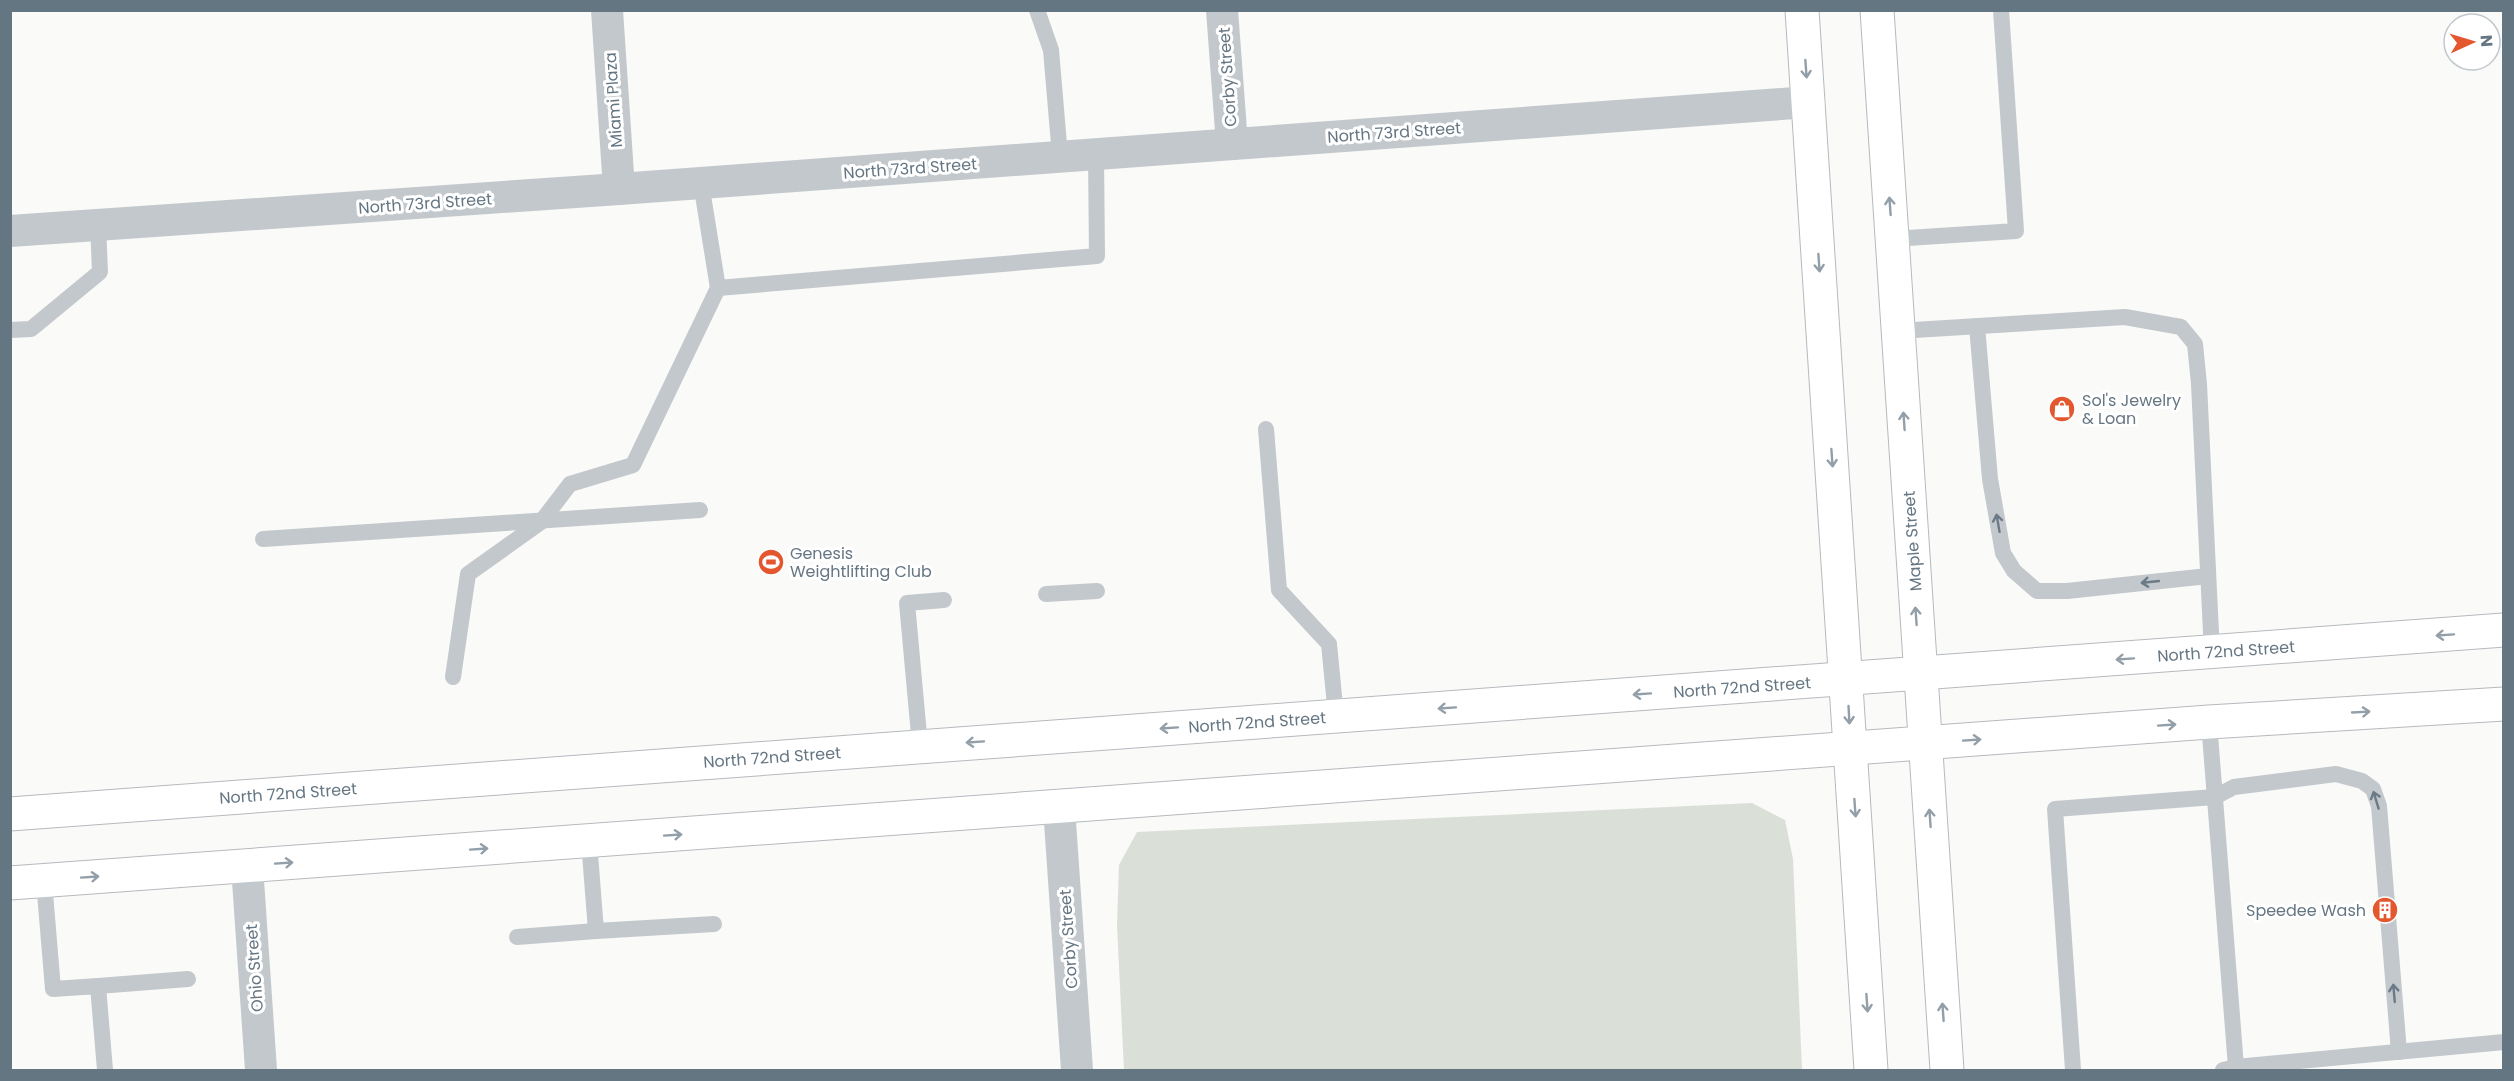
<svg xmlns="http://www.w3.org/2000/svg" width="2514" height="1081" font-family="Poppins,sans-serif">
	<rect width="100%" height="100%" fill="#fafaf8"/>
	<polygon fill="#dadfd7" points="1752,803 1785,820 1793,859 1802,1070 1124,1070 1117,925 1119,865 1137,832"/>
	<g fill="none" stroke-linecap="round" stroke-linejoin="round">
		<defs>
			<g id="primary">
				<polyline points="1802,10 1871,1070"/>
				<polyline points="1877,10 1947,1070"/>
				<polyline points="10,814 2504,630"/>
				<polyline points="10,883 2209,722 2504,704"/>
			</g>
		</defs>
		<use href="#primary" stroke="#b5babe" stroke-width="35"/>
		<g stroke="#c3c8cc" stroke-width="16">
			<polyline points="1037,10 1051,50 1060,156"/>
			<polyline points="701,183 718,288 1097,256 1096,154"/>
			<polyline points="1892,239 2016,231 2001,10"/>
			<polyline points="1977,326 1990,479 2003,553 2014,571 2037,591 2067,591 2208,576"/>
			<polyline points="10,330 31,329 100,272 98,225"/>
			<polyline points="1898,331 2125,317 2181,327 2195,344 2199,384 2212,653"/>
			<polyline points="1266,429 1279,590 1329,644 1336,716"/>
			<polyline points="263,539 700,510"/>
			<polyline points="1046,594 1097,591"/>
			<polyline points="453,677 468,574 541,522 570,484 633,465 718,288"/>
			<polyline points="2209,722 2236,1067"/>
			<polyline points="920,746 907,603 944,600"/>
			<polyline points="589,841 596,931 714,924"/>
			<polyline points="44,881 53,989 98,986 105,1070"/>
			<polyline points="517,937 596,931"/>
			<polyline points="98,986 188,979"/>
			<polyline points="2073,1070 2055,809 2215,797 2234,787 2336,774 2362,781 2373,789 2379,806 2399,1052"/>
			<polyline points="2223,1070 2236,1067 2504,1042"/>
		</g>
		<g stroke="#c3c8cc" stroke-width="32">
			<polyline points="607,10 619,189"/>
			<polyline points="1222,10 1232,144"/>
			<polyline points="10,231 619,189 1809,102"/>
			<polyline points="1059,807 1077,1070"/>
			<polyline points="247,866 261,1070"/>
		</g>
		<use href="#primary" stroke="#fff" stroke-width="33"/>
	</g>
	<defs><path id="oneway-shaft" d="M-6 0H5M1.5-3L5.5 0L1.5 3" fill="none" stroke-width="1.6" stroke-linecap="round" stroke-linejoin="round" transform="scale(1.5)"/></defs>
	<g stroke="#939fa8">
		<use href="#oneway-shaft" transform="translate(1806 69) rotate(86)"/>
		<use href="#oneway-shaft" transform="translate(1890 206) rotate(-94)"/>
		<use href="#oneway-shaft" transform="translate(1819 263) rotate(86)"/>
		<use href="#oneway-shaft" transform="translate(1904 421) rotate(-94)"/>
		<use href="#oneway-shaft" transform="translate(1832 458) rotate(86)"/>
		<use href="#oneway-shaft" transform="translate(1916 616) rotate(-94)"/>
		<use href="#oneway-shaft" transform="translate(2445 635) rotate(176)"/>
		<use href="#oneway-shaft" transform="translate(2125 659) rotate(176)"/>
		<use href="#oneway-shaft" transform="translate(1642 694) rotate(176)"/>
		<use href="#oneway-shaft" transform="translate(1447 708) rotate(176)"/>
		<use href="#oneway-shaft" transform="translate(2361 712) rotate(-3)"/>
		<use href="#oneway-shaft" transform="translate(1849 715) rotate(87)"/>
		<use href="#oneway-shaft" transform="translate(2167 725) rotate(-4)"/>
		<use href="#oneway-shaft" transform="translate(1169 728) rotate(176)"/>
		<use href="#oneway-shaft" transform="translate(1972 740) rotate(-4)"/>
		<use href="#oneway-shaft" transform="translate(975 742) rotate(176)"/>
		<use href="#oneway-shaft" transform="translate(1855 808) rotate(86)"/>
		<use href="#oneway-shaft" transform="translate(1930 818) rotate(-94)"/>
		<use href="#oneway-shaft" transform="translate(673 835) rotate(-4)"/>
		<use href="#oneway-shaft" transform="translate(479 849) rotate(-4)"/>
		<use href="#oneway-shaft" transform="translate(284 863) rotate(-4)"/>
		<use href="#oneway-shaft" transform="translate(90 877) rotate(-4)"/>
		<use href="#oneway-shaft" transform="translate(1867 1003) rotate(86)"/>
		<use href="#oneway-shaft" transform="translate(1943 1012) rotate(-94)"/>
	</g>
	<g stroke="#6a7a87">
		<use href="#oneway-shaft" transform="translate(1998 523) rotate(-100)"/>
		<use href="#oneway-shaft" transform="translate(2150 582) rotate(174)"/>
		<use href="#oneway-shaft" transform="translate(2376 800) rotate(-107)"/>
		<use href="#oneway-shaft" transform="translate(2394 993) rotate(-95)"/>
	</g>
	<defs>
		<symbol id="shop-disc" viewBox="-11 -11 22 22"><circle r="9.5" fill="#e4572e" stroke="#fff"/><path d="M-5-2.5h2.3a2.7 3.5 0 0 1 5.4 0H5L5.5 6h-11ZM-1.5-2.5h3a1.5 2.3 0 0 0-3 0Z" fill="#fff"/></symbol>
		<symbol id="stadium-disc" viewBox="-11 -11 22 22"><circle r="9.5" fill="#e4572e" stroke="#fff"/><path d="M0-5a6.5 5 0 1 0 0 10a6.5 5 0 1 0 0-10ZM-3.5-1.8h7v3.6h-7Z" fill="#fff"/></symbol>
		<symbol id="building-disc" viewBox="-11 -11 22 22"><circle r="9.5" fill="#e4572e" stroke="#fff"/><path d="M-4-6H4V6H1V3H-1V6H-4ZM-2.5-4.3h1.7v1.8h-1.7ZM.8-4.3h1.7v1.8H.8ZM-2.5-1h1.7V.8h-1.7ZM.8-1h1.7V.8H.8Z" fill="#fff"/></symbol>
	</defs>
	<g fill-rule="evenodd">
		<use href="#shop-disc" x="2047" y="394" width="30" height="30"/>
		<use href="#stadium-disc" x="756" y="547" width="30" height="30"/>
		<use href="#building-disc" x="2370" y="895" width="30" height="30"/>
	</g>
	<g text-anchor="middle" stroke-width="6" stroke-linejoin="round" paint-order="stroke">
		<g font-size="16" fill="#657683" stroke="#fff">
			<text transform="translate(1227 77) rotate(-94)" y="6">Corby Street</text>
			<text transform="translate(613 100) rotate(-94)" y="6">Miami Plaza</text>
			<text transform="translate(1394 132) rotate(-4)" y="6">North 73rd Street</text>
			<text transform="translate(910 168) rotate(-4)" y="6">North 73rd Street</text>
			<text transform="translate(425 203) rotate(-4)" y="6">North 73rd Street</text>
			<text transform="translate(1912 541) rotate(-94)" y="6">Maple Street</text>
			<text transform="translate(2226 651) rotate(-4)" y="6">North 72nd Street</text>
			<text transform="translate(1742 687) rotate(-4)" y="6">North 72nd Street</text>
			<text transform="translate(1257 722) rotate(-4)" y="6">North 72nd Street</text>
			<text transform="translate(772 757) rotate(-4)" y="6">North 72nd Street</text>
			<text transform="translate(288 793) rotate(-4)" y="6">North 72nd Street</text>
			<text transform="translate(1068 939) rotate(-94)" y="6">Corby Street</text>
			<text transform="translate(254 968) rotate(-94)" y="6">Ohio Street</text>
		</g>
		<g font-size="16" fill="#657683" stroke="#fff" text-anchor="start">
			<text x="2082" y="406">Sol's Jewelry<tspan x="2082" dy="18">&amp; Loan</tspan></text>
			<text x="790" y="559">Genesis<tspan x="790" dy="18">Weightlifting Club</tspan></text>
			<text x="2366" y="916" text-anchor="end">Speedee Wash</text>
		</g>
	</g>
	<rect width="2514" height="1081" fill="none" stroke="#657683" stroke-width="24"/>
	<g transform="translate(2472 42) rotate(86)"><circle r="28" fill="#ffffff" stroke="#c1c8cd" stroke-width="1.5"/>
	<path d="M0-4.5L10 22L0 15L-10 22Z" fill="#e4572e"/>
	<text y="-9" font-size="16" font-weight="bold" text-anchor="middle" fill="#657683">N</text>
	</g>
</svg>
